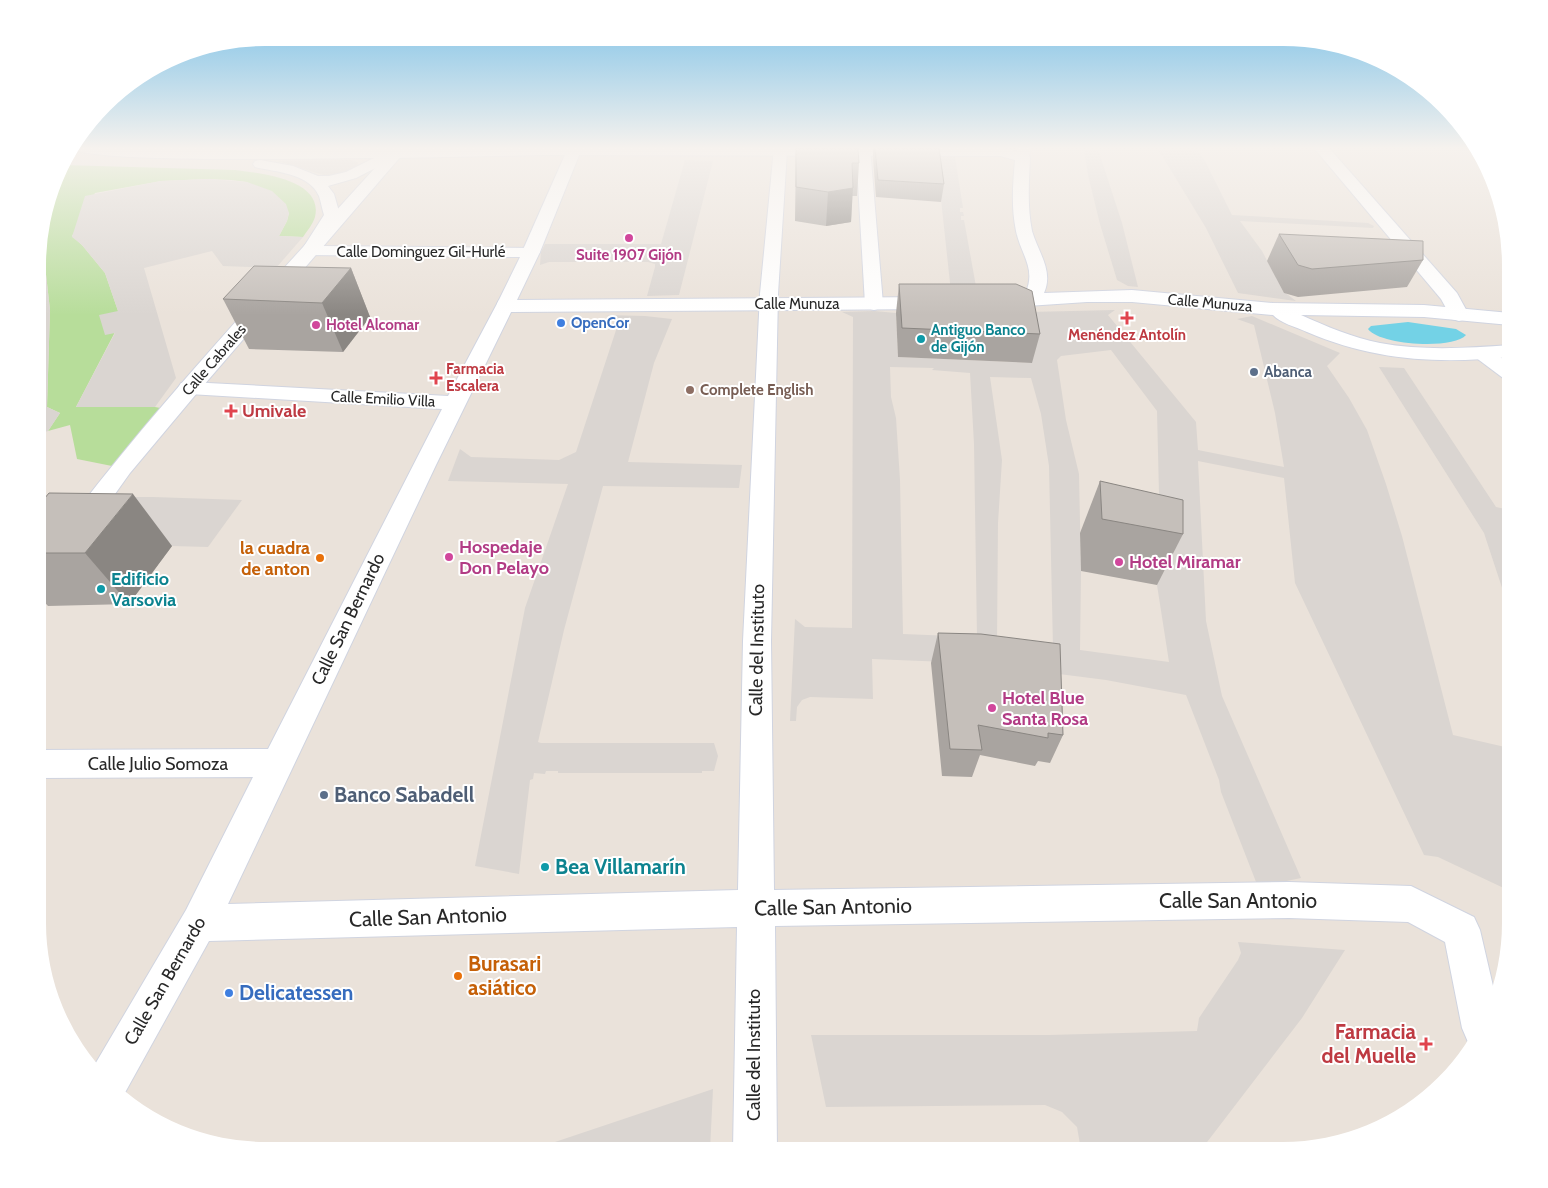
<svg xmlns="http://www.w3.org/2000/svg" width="1548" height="1188" font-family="Cabin,sans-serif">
	<rect width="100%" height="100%" fill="#eae2da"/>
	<path fill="#b7dd9a" d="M63 165 235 170C259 173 324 179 315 217 313 224 307 231 303 237L279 236 287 221 289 213 247 182 231 180 208 179 161 181 95 193 72 236 82 245 105 273 118 311 115 332 76 407H155L171 410 122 468 77 459 70 425 48 431 60 413 47 407 50 310 41 230Z"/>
	<g fill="#dad5d1" fill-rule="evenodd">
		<polygon points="1084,149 1098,149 1122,223 1138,287 1128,286 1117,280 1100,224 1088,175"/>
		<polygon points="1158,149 1197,149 1205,161 1232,215 1368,223 1374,226 1373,228 1240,221 1262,251 1283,291 1296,301 1238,293 1206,228"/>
		<polygon points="955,157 963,208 960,208 960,212 963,212 964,216 961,216 961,220 964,220 977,292 951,292 937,162 925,158"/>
		<polygon points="350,160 358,162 357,168 333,178 278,161"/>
		<polygon points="685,160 713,161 679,295 647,296 655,267 655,264 648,262 549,262 540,265 541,252 545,244 661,244"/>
		<polygon points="208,179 247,182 272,191 286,204 289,213 287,221 279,236 303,237 276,268 223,266 212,251 144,268 176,378 155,407 76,407 115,333 105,335 99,315 118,311 105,273 82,245 72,237 85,196 161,181"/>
		<polygon points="41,230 50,310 47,407 60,413 48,431 39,434 39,235"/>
		<path d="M1115 310 1108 315 1196 422 1198 450 1284 467 1275 413 1254 325 1237 319 1252 316 1340 353 1327 366 1349 398 1367 430 1386 484 1402 536 1453 735 1505 747 1510 741V891L1438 857 1424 855 1295 583 1284 478 1198 461 1206 621 1222 696 1301 878 1258 887 1221 792 1219 780 1186 695 1106 680 972 663 872 659 873 699 810 697 802 700 797 707 796 721H790L795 619 805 627 852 628 853 317 842 312 874 311 896 313 898 357 1032 363 1025 320 1029 312ZM1111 350 1157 411 1159 494 1157 585 1169 662 1080 650 1081 571 1079 474 1066 420 1057 360 1061 356ZM890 367 934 368 932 370 970 373 974 444 977 637 903 634 900 480 896 418 891 397ZM990 377 1031 378 1041 414 1049 466 1053 648 997 641 998 523 1002 460Z"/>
		<polygon points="605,315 645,316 672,319 654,363 628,462 742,465 739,488 603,486 564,630 538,742 541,743 714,743 718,756 714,771 702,771 702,773 558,773 558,771 546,771 545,774 534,773 533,779 530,780 519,874 475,866 525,608 568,484 448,481 460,449 471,457 559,460 576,452 619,321 615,316"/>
		<polygon points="1379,367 1404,368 1496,507 1510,510 1510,612 1484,533"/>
		<polygon points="129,497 153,497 242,500 208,547 172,546"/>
		<polygon points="1238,942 1345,950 1302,1018 1201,1150 1081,1150 1077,1127 1062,1112 1045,1105 826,1107 811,1035 1049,1035 1197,1031 1199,1018 1238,960 1241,953"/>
		<polygon points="713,1089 710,1150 529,1150 552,1143"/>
	</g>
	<path fill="#73d2e6" d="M1408 322 1456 329 1466 335C1453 350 1379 345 1368 329L1371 326Z"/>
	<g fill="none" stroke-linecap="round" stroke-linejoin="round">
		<defs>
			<g id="minor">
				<polygon points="774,148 786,148 787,151 778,294 771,641 774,890 1289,882 1411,886 1474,917 1480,930 1496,999 1493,1010 1472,1044 1468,1042 1462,1028 1445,942 1408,922 1289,918 775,926 777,1150 733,1150 737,927 209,941 122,1098 115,1094 94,1066 186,910 253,777 38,778 38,750 268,749 442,409 189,394 181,393 178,388 181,383 189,382 448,396 499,300 506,298 513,300 515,304 436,465 228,904 738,890 743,641 760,294"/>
				<polygon points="856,148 870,148 883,304 881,308 874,310 867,308 865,304"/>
				<polygon points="1017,148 1031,148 1028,160 1018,160 1016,157"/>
				<polygon points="1314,148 1329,148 1457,293 1469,315 1466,319 1459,321 1452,319 1441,299"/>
				<polygon points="1482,347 1489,349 1510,364 1510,380 1503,378 1475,357 1472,353 1475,349"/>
			</g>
			<g id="tertiary">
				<path d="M393 148H408L197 393 130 473 90 529 81 532 72 529 68 523 72 517C171 388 284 269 393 148Z"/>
				<polygon points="568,148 582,148 540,252 537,256 531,257 525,256 522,252"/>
			</g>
			<path id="secondary" d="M72 148H1004L1028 154 1030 157C1029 182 1027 206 1032 231 1038 252 1054 271 1044 293L1132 290 1273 303 1424 305 1510 313V325L1424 317 1301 315C1326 326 1353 338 1380 343 1423 351 1467 348 1510 345V357C1438 364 1375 361 1307 332 1296 327 1280 323 1273 315L1132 302H1087L996 308 989 306 987 302 989 298 1025 294C1037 269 1021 255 1016 231 1011 207 1013 183 1015 160L1000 156 542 155 395 158 356 178 328 186 334 194 340 215 322 246 537 248 540 252 517 300 933 297 940 299 942 303 940 307 933 309 511 312 499 308 497 304 520 257 304 255 301 251 324 215C322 209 321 202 319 196 309 173 275 172 255 167L253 164 255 161 260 160 293 166 318 176H329L346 172 374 158C337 158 86 164 72 148Z"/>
		</defs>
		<use href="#minor" stroke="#d0d4e0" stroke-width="2"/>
		<use href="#tertiary" stroke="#d0d4e0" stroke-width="2"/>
		<use href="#secondary" stroke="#d0d4e0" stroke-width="2"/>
		<use href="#minor" fill="#fff" fill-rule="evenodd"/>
		<use href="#tertiary" fill="#fff" fill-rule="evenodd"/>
		<use href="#secondary" fill="#fff" fill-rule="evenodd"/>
	</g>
	<g fill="#a9a4a0">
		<polygon points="796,148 859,163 857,196 852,196 851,222 826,226 795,221"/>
		<polygon points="873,148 939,148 944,184 941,202 876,197 873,158"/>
		<polygon points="1279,234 1423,260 1407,287 1298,297 1284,293 1267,261"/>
		<polygon points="351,268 370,317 343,352 249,349 223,299"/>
		<polygon points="899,284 1040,334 1032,363 898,357 896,313"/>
		<polygon points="1100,481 1183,534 1157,585 1081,571 1080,533"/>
		<polygon points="39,505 172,546 129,604 48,606 39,596"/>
		<polygon points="938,633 1063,735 1050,763 1038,761 1035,766 980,755 972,777 942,776 931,663"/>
	</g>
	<g fill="#8a8682">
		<polygon points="853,188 851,222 826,226 828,192"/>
		<polygon points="351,268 370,317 343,352 322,303"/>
		<polygon points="133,494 172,546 129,604 85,553"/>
	</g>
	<g fill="#c5bfba" stroke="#8a8682">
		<polygon points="796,148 858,148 859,163 852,163 853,188 828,192 796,187"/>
		<polygon points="875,148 939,148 944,184 878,180"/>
		<polygon points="1279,234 1423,241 1423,260 1312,269 1298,265"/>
		<polygon points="254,266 351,268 322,303 223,299"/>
		<polygon points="899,284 1016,284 1032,291 1040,334 902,328"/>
		<polygon points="1100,481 1183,500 1183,534 1102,519"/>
		<polygon points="49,493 133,494 85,553 39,553 39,505"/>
		<polygon points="938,633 981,634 1060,644 1063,735 1048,733 1048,738 978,725 982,750 950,749"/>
	</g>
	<linearGradient id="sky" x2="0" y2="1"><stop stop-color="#79c0e7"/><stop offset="0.47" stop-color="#f6f2ee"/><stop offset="1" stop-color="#f6f2ee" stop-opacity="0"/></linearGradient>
	<rect width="1548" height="315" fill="url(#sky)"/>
	<g fill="#d1479c" stroke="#fff" stroke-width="2">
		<circle cx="629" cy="238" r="5"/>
		<circle cx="316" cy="325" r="5"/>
		<circle cx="449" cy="557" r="5"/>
		<circle cx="1119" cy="562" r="5"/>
		<circle cx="992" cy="708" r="5"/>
	</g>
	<g fill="#e0444e" stroke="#fff" stroke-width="2">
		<path d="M1124.5 310.5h5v5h5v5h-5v5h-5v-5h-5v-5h5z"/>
		<path d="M433.5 370.5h5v5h5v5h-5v5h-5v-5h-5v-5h5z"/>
		<path d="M228.5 403.5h5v5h5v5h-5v5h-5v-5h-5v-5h5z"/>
		<path d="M1423.5 1036.5h5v5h5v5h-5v5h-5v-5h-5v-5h5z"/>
	</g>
	<g fill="#3f7fe0" stroke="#fff" stroke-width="2">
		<circle cx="561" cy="323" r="5"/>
		<circle cx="229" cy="993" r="5"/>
	</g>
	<g fill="#0f9aa8" stroke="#fff" stroke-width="2">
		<circle cx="921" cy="339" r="5"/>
		<circle cx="101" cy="589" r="5"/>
		<circle cx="545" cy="867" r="5"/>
	</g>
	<g fill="#5c6f8a" stroke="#fff" stroke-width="2">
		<circle cx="1254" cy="372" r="5"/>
		<circle cx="324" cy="795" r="5"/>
	</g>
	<circle fill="#8d6e63" stroke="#fff" stroke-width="2" cx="690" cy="390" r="5"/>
	<g fill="#e8710a" stroke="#fff" stroke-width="2">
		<circle cx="320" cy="558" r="5"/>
		<circle cx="458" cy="976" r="5"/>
	</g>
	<g text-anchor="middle" stroke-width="4" stroke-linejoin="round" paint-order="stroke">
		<g font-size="15" fill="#282828" stroke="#fff">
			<text x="421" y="257">Calle Dominguez Gil-Hurlé</text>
			<text transform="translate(1210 303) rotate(5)" y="5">Calle Munuza</text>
			<text x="797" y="309">Calle Munuza</text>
			<text transform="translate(214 360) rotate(-49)" y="5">Calle Cabrales</text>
			<text transform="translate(383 399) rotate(3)" y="5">Calle Emilio Villa</text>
		</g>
		<g font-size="15" font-weight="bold" fill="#b23c85" stroke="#fff">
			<text x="629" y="260">Suite 1907 Gijón</text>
			<text x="326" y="330" text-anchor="start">Hotel Alcomar</text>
		</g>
		<g font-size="15" font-weight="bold" fill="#366cbe" stroke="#fff" text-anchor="start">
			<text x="571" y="328">OpenCor</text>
		</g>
		<g font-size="15" font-weight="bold" fill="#0d838f" stroke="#fff" text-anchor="start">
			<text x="931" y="335">Antiguo Banco<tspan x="931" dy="17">de Gijón</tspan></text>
		</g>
		<g font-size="15" font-weight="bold" fill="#be3a42" stroke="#fff">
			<text x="1127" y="340">Menéndez Antolín</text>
			<text x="446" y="374" text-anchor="start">Farmacia<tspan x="446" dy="17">Escalera</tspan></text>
		</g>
		<g font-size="15" font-weight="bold" fill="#4e5e75" stroke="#fff" text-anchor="start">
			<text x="1264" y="377">Abanca</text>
		</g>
		<g font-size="15" font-weight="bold" fill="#785e54" stroke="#fff" text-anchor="start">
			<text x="700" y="395">Complete English</text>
		</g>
		<g font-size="18" font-weight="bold" fill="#be3a42" stroke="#fff" text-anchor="start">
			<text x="242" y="417">Umivale</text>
		</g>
		<g font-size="18" font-weight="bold" fill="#b23c85" stroke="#fff" text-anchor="start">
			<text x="459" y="553">Hospedaje<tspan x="459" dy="21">Don Pelayo</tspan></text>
			<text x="1129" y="568">Hotel Miramar</text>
			<text x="1002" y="704">Hotel Blue<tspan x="1002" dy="21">Santa Rosa</tspan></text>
		</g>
		<g font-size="18" font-weight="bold" fill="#c56008" stroke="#fff" text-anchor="end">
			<text x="310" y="554">la cuadra<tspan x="310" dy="21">de anton</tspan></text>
		</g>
		<g font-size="18" font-weight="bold" fill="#0d838f" stroke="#fff" text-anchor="start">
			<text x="111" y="585">Edificio<tspan x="111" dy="21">Varsovia</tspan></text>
		</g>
		<g font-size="18" fill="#282828" stroke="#fff">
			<text transform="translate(348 619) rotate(-64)" y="6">Calle San Bernardo</text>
			<text transform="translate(757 650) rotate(-89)" y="6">Calle del Instituto</text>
			<text x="158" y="770">Calle Julio Somoza</text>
			<text transform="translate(165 981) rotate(-60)" y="6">Calle San Bernardo</text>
			<text transform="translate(754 1055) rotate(-90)" y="6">Calle del Instituto</text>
		</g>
		<g font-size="21" font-weight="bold" fill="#4e5e75" stroke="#fff" text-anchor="start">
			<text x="334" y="802">Banco Sabadell</text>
		</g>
		<g font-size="21" font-weight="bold" fill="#0d838f" stroke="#fff" text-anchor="start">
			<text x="555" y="874">Bea Villamarín</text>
		</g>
		<g font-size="21" fill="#282828" stroke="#fff">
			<text x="1238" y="908">Calle San Antonio</text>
			<text transform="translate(833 907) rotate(-1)" y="7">Calle San Antonio</text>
			<text transform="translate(428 917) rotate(-2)" y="7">Calle San Antonio</text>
		</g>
		<g font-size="21" font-weight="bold" fill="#c56008" stroke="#fff" text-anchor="start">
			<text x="468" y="971">Burasari<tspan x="468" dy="24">asiático</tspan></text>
		</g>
		<g font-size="21" font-weight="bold" fill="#366cbe" stroke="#fff" text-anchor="start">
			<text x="239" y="1000">Delicatessen</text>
		</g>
		<g font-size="21" font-weight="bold" fill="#be3a42" stroke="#fff" text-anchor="end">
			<text x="1416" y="1039">Farmacia<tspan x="1416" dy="24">del Muelle</tspan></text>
		</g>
	</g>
	<path d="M0 0H1548V1188H0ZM265 46H1283A219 219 0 0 1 1502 265V923A219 219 0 0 1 1283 1142H265A219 219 0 0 1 46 923V265A219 219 0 0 1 265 46Z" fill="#fff" fill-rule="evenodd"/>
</svg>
